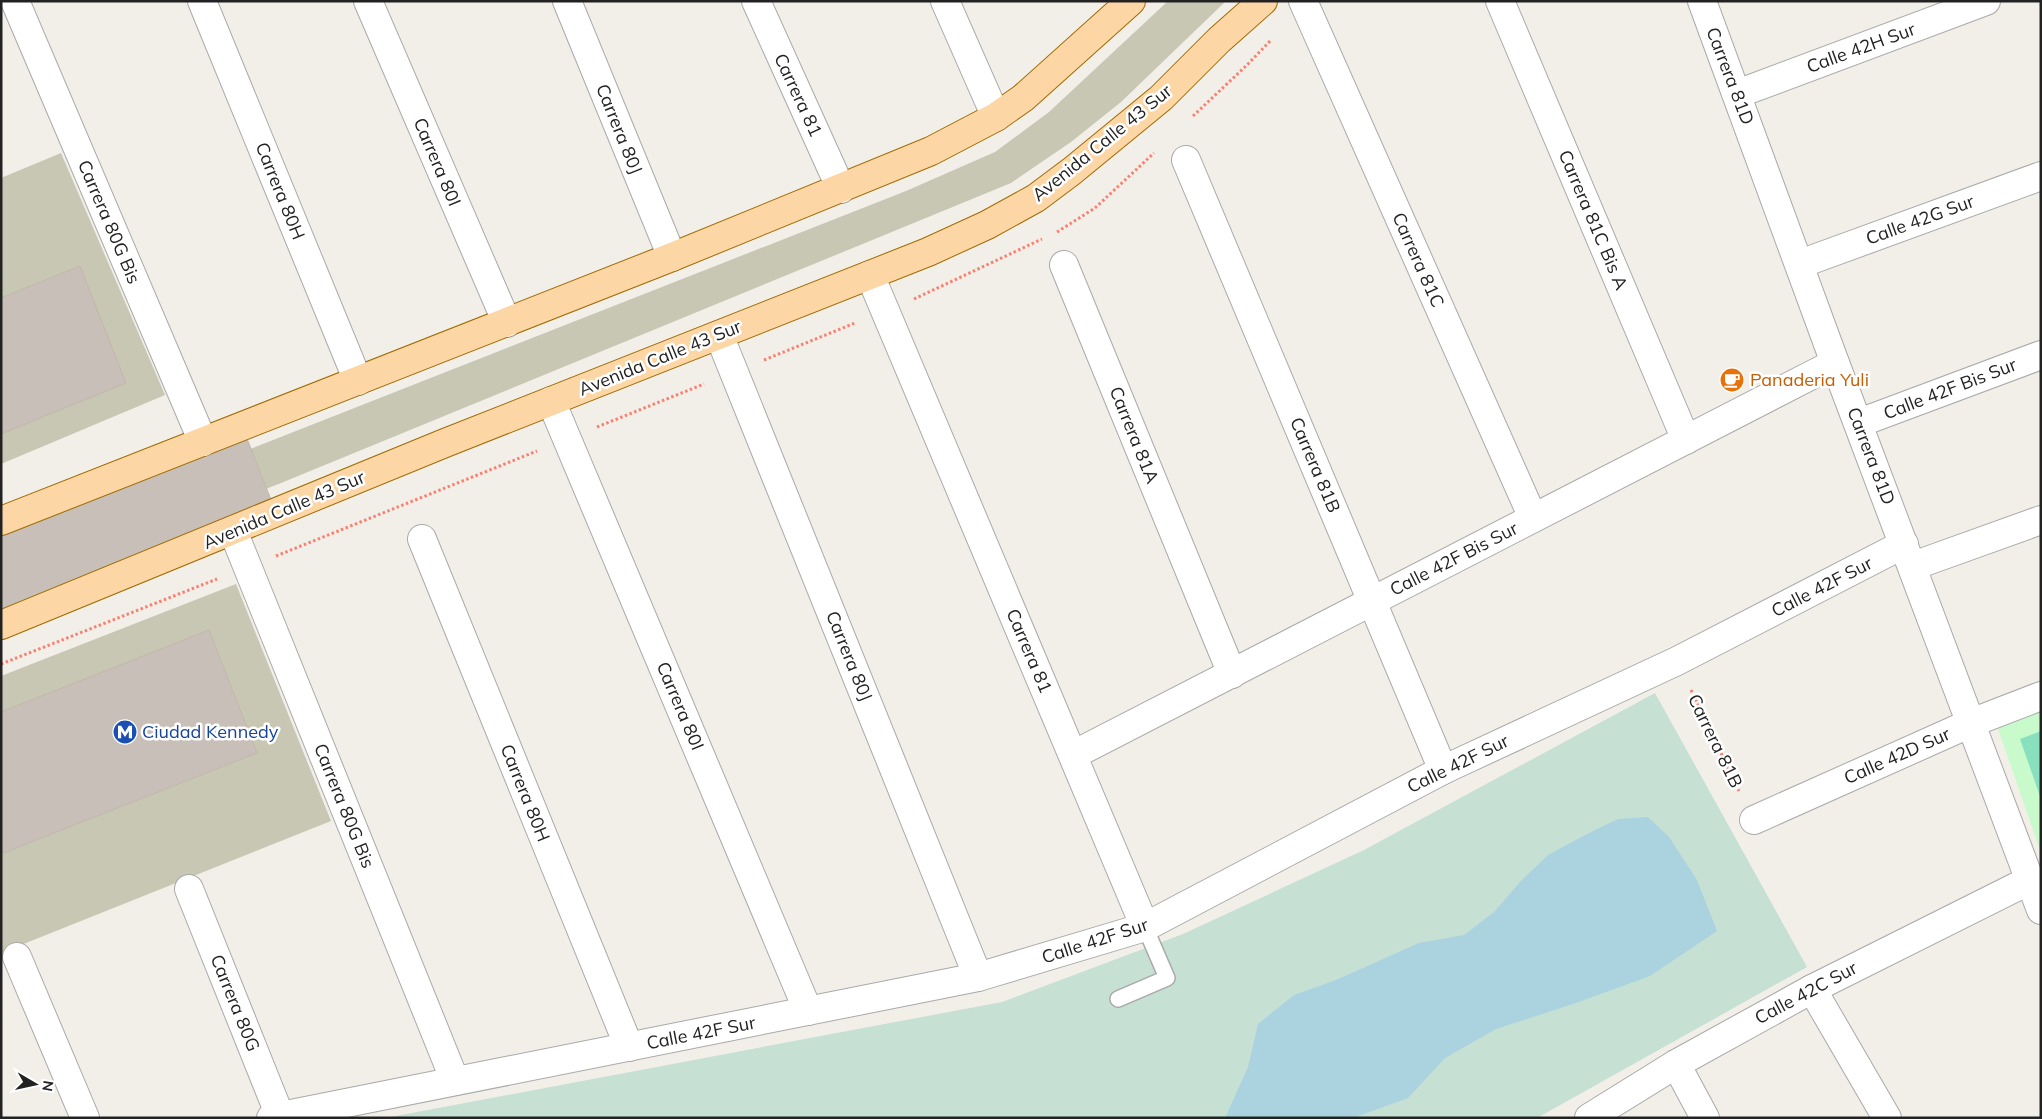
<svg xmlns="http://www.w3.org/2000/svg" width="2042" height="1119" font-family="Mulish,sans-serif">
	<rect width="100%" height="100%" fill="#f2efe9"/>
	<g fill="#c7c7b4">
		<polygon points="1168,1 1226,1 1121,102 1071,142 1011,183 281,483 1,595 1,547 906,191 995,152 1049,112"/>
		<polygon points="61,153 165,395 1,464 1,178"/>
		<polygon points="236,584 331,821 1,953 1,676"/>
	</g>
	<polygon fill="#c6e0d4" points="1655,693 1807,967 1537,1118 385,1118 1002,1002 1183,934 1364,850"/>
	<polygon fill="#c8facc" points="2041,711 2041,853 1997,726"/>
	<polygon fill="#88e0be" points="2041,731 2041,799 2020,739"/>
	<polygon fill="#aad3df" points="1648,817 1669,837 1697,880 1717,931 1650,976 1573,1004 1496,1029 1445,1058 1408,1098 1353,1118 1225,1118 1248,1067 1258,1024 1294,995 1336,980 1419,943 1464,935 1494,912 1521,881 1548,855 1587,834 1618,819"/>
	<g fill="#c7bfb8" stroke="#c4b6ab">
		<polygon points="80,266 126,383 1,434 1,298"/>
		<polygon points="246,436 273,505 1,612 1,533"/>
		<polygon points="209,630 257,753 1,854 1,712"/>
	</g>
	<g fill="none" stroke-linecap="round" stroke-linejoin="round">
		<defs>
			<polyline id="service" points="1118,999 1167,978 1145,927"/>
			<g id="minor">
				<polyline points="15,1 203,442"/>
				<polyline points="202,1 358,381"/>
				<polyline points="368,1 507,323"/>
				<polyline points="567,1 672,257"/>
				<polyline points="756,1 841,189"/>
				<polyline points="945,1 996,117"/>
				<polyline points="1303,1 1533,518"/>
				<polyline points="1500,1 1686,440"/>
				<polyline points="1702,1 1835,363 2041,910"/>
				<polyline points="1737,94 1986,1"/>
				<polyline points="1186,160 1443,770"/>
				<polyline points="1800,264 2041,176"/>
				<polyline points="1064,265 1232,674"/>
				<polyline points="870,275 1145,927"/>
				<polyline points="719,335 978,977"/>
				<polyline points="551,401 808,1011"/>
				<polyline points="1859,423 2041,355"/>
				<polyline points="233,531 455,1081"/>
				<polyline points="422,539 629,1047"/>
				<polyline points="1913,566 2041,520"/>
				<polyline points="1073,755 1835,363"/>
				<polyline points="1754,820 1971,723 2041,696"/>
				<polyline points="189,889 280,1116"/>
				<polyline points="17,957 85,1118"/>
				<polyline points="1812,989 1887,1118"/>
				<polyline points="1676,1064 1705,1118"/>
				<polyline points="271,1118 978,977 1145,927 1443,770 1677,661 1904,544"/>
				<polyline points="1589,1118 1676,1064 1812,989 2030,880"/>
			</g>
			<g id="primary">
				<polyline points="1,521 672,257 931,151 996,117 1023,98 1131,1"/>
				<polyline points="1,625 445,443 928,252 987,225 1036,198 1072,171 1161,98 1219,40 1263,1"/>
			</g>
		</defs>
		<use href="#service" stroke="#a9a9a9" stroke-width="18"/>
		<use href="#minor" stroke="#a9a9a9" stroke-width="30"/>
		<use href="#primary" stroke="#a06b00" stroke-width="30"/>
		<g stroke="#fa8072" stroke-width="3" stroke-dasharray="2.5 2.5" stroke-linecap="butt">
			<polyline points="1193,116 1247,65 1271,40"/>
			<polyline points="1057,232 1095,208 1154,153"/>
			<polyline points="914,299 1042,239"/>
			<polyline points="764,360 855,323"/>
			<polyline points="597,427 704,384"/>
			<polyline points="276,556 537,451"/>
			<polyline points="1,664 217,579"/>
			<polyline points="1691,690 1739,791"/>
		</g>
		<use href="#service" stroke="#fff" stroke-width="15"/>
		<use href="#minor" stroke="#fff" stroke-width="28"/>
		<use href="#primary" stroke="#fcd6a4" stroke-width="28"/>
	</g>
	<defs>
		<symbol id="cafe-disc" viewBox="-11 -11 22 22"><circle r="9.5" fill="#e8710a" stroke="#fff"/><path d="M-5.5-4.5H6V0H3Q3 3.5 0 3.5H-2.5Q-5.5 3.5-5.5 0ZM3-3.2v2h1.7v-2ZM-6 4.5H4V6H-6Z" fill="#fff"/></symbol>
		<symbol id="metro-disc" viewBox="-11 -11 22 22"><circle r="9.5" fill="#1a4fb4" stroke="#fff"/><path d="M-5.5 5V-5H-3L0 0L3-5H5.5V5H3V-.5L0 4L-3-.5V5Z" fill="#fff"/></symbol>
	</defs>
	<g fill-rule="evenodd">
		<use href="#cafe-disc" x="1718" y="366" width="28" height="28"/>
		<use href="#metro-disc" x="111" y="718" width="28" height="28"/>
	</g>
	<g text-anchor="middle" stroke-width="5" stroke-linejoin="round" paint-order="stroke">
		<g font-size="18" fill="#222" stroke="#fff">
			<text transform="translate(1861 48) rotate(-20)" y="6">Calle 42H Sur</text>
			<text transform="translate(1730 76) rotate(69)" y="6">Carrera 81D</text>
			<text transform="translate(798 95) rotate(65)" y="6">Carrera 81</text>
			<text transform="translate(619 129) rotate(68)" y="6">Carrera 80J</text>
			<text transform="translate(1102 143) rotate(-39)" y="6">Avenida Calle 43 Sur</text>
			<text transform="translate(437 162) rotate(67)" y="6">Carrera 80I</text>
			<text transform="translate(280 191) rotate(68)" y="6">Carrera 80H</text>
			<text transform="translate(1593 220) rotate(67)" y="6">Carrera 81C Bis A</text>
			<text transform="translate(1920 220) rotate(-20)" y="6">Calle 42G Sur</text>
			<text transform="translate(109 222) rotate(67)" y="6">Carrera 80G Bis</text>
			<text transform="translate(1418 260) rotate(66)" y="6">Carrera 81C</text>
			<text transform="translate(660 358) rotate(-22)" y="6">Avenida Calle 43 Sur</text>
			<text transform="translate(1950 389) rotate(-21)" y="6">Calle 42F Bis Sur</text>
			<text transform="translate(1134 435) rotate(68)" y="6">Carrera 81A</text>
			<text transform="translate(1871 456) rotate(69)" y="6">Carrera 81D</text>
			<text transform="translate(1315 465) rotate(67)" y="6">Carrera 81B</text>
			<text transform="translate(284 510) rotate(-23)" y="6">Avenida Calle 43 Sur</text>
			<text transform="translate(1454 559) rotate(-27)" y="6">Calle 42F Bis Sur</text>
			<text transform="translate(1822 587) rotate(-27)" y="6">Calle 42F Sur</text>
			<text transform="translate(1029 651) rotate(67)" y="6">Carrera 81</text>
			<text transform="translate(849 656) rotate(68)" y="6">Carrera 80J</text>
			<text transform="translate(680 706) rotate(67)" y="6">Carrera 80I</text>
			<text transform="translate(1715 741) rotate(64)" y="6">Carrera 81B</text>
			<text transform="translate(1897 756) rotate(-24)" y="6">Calle 42D Sur</text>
			<text transform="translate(1458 764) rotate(-26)" y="6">Calle 42F Sur</text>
			<text transform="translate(525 793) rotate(68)" y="6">Carrera 80H</text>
			<text transform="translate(344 806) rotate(68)" y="6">Carrera 80G Bis</text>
			<text transform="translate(1095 941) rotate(-18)" y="6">Calle 42F Sur</text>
			<text transform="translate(1806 993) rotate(-28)" y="6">Calle 42C Sur</text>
			<text transform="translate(235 1003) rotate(68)" y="6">Carrera 80G</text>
			<text transform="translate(701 1033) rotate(-11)" y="6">Calle 42F Sur</text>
		</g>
		<g font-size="18" fill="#c56008" stroke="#fff" text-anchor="start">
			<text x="1750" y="386">Panaderia Yuli</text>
		</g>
		<g font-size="18" fill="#164399" stroke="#fff" text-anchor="start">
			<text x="142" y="738">Ciudad Kennedy</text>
		</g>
	</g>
	<rect width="2042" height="1119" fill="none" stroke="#222222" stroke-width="5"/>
	<g transform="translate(35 1084) rotate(99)" stroke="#ffffff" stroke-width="4" paint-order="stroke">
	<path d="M0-4L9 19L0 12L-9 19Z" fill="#222222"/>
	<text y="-8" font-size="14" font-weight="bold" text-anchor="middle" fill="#222222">N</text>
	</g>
</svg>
